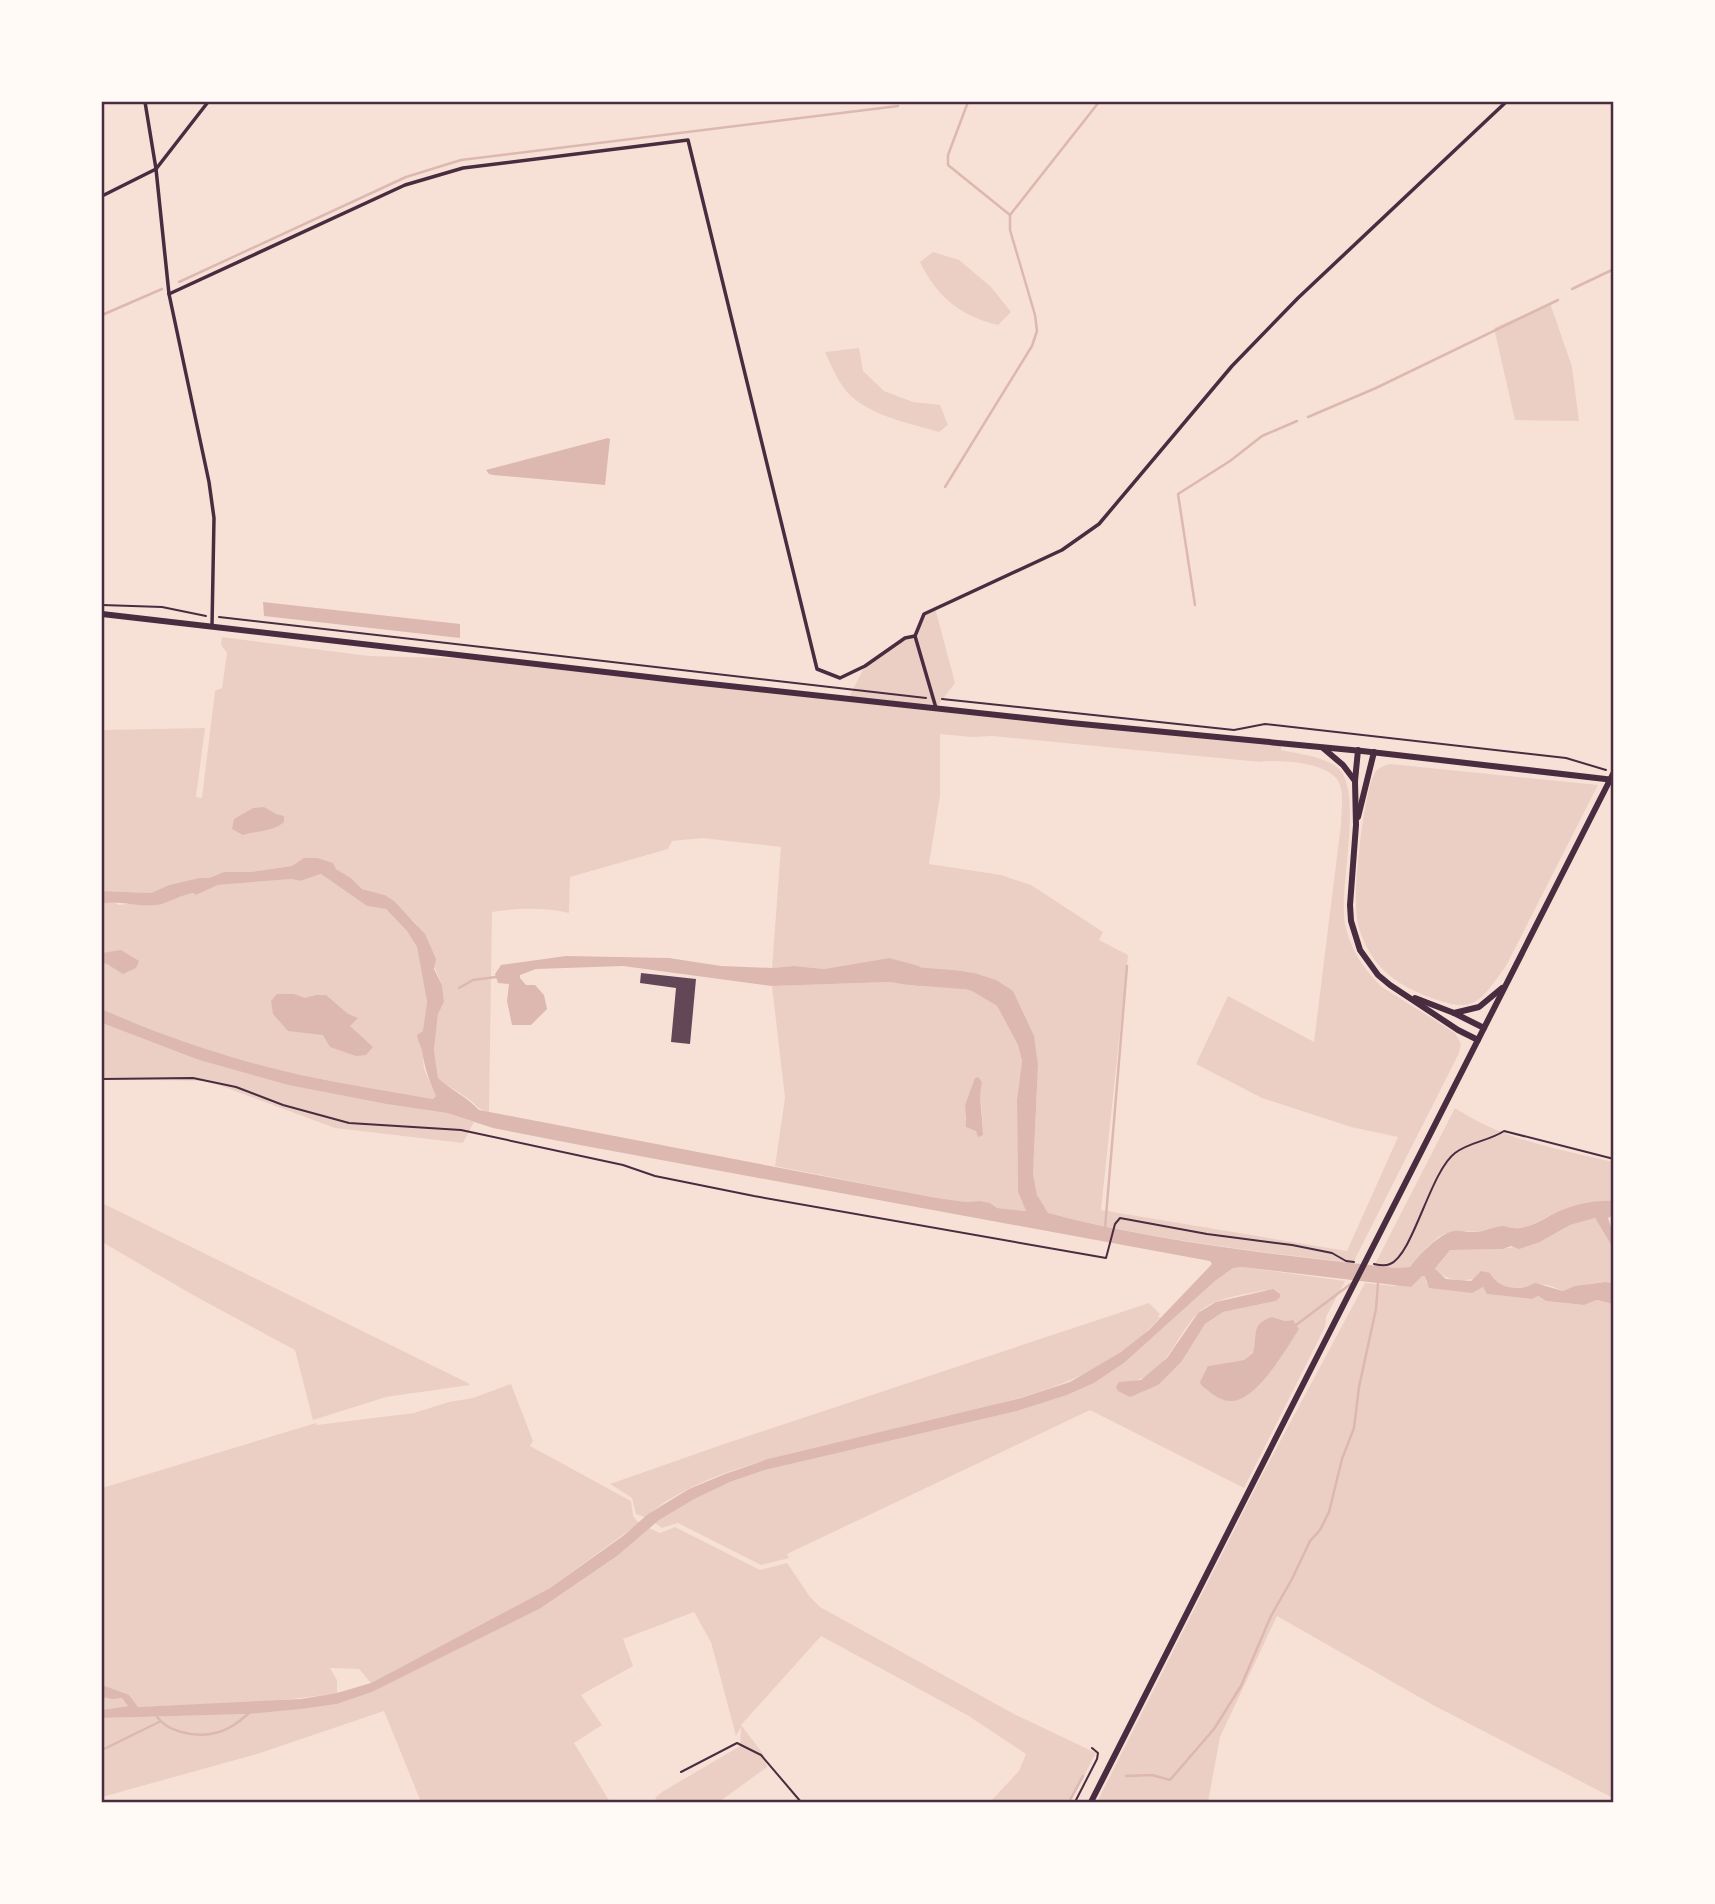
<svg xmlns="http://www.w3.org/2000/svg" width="1715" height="1904" font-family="'Fira Sans Condensed',sans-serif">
	<rect width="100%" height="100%" fill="#f7e1d7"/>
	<g fill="#ebcfc5" fill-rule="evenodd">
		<path d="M933 252 959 260 991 287 1011 312 998 325C960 316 937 297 920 262Z"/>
		<polygon points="1550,303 1572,367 1579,421 1515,420 1494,328"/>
		<path d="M859 348 863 371 884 391 913 402 940 405 948 425 939 432C910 423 874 417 851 396 839 385 832 367 825 352Z"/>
		<polygon points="935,608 955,683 936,708 848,699 865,666 905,638 915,636 924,614"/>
		<path d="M222 637 369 656 487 659 1281 743V750C1298 754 1322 756 1337 767 1365 790 1338 887 1345 924 1350 949 1364 970 1382 987L1455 1033 1461 1044 1459 1053 1353 1263C1251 1251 1148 1239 1047 1213L1037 1195 1033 1174 1038 1065 1013 991 956 972 939 969V980L972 991 997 1006 1018 1045 1022 1061 1017 1100 1018 1192 1026 1211 997 1208 990 1203 980 1201 966 1202 937 1198 775 1166 785 1098 772 986 889 982 919 986 889 958 824 969 794 966 772 968 781 847 702 838 672 841 668 849 570 877 569 913C545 907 515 908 492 912L489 1112C479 1110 478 1107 471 1101 460 1092 448 1087 438 1078L434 1050 438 1014 444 1002 442 985 416 923 385 895 362 889 351 878 336 869 292 866 251 872H224L209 878H199L169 885 151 893 102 891V730L205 728 196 797 202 798 215 691 222 688 227 653 221 645ZM940 734 972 737 992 736 1260 762C1279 759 1333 762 1340 785 1344 797 1341 812 1341 824L1314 1042 1228 996 1196 1064 1262 1098 1351 1127 1398 1137 1347 1251 1101 1210 1128 955 1099 940 1103 932 1031 885 1001 875 929 864 940 796ZM975 1079 982 1082C978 1100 984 1116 983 1135L965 1120V1105Z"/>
		<path d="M1390 764 1598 785 1506 966C1479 1002 1476 1015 1429 997 1400 986 1375 970 1363 939 1358 928 1356 915 1356 903 1355 881 1364 786 1376 771 1380 767 1385 765 1390 764Z"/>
		<path d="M321 874 367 906 386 909 407 931 417 947 427 1002 422 1047 424 1069 436 1096 433 1099C389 1091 345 1084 301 1075 237 1061 161 1036 102 1009V904L112 901 119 905 168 899 193 893 196 895 218 885 292 879 300 881Z"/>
		<polygon points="102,1023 199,1060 288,1085 386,1104 447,1113 474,1122 463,1143 335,1128 208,1081 102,1079"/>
		<path d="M1455 1108C1503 1140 1558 1149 1613 1162V1201C1595 1200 1573 1207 1555 1213 1543 1218 1534 1226 1520 1228 1514 1229 1509 1227 1504 1226 1499 1226 1494 1230 1488 1231 1472 1233 1455 1228 1440 1236 1432 1241 1416 1259 1410 1267L1397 1268 1374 1266Z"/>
		<polygon points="102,1203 468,1383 470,1385 386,1397 313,1420 295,1350 193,1295 102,1242"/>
		<path d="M1595 1218 1613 1248V1283C1595 1280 1580 1287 1563 1291 1558 1289 1552 1286 1547 1285 1525 1282 1504 1300 1489 1273 1469 1282 1452 1284 1435 1270L1450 1250 1503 1249 1540 1242 1570 1225Z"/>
		<path d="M1242 1267 1345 1281 1326 1317 1325 1327 1244 1488 1090 1410 787 1554 789 1558 761 1565 678 1523 662 1528 655 1523C686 1497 727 1483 765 1470L1017 1411 1067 1395 1094 1383 1124 1363 1215 1281 1233 1268ZM1265 1290 1276 1301 1223 1312 1205 1324 1182 1361 1118 1391 1119 1382C1164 1385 1173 1338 1198 1313 1215 1297 1244 1295 1265 1290ZM1272 1317 1285 1321 1293 1320 1299 1329C1282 1353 1254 1410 1220 1399L1208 1366 1244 1360 1253 1353C1258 1334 1250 1324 1272 1317Z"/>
		<polygon points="1423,1275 1426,1276 1426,1283 1483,1287 1488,1294 1532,1299 1537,1296 1546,1301 1584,1305 1597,1300 1613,1304 1613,1798 1433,1705 1277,1616 1220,1737 1208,1802 1097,1802 1261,1477 1365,1283 1394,1286"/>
		<path d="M1149 1303 1160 1314 1158 1316 1160 1318C1098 1383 1030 1396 946 1416 898 1428 849 1440 801 1451 748 1464 687 1481 645 1517L636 1514 632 1498 610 1484 730 1442Z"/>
		<path d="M511 1384 533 1441 530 1446 631 1501 633 1516 639 1523 550 1588 371 1683 359 1669 330 1668 337 1680V1693C272 1704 205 1704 138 1707L133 1702 127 1703 128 1706 102 1710V1488L316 1423 317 1425 414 1413 449 1402 473 1398Z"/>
		<polygon points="675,1527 760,1570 787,1563 810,1597 820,1607 1014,1714 1096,1753 1070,1802 990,1802 1019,1771 1026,1754 967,1715 821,1636 741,1725 764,1755 767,1767 719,1802 658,1802 655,1798 662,1792 740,1746 741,1727 736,1736 711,1642 694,1612 623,1639 633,1666 581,1695 602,1725 574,1743 610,1802 421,1802 384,1711 257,1754 102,1797 102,1718 248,1714 337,1704 372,1692 541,1608 617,1556 649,1528 660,1533"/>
	</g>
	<g fill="#dcb8b0">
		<polygon points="608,438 610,439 605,485 493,475 489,474 486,470"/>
		<polygon points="263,602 460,624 460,638 264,616"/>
		<path d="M264 807 276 814 284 816V822C274 831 256 831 243 835L232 829 234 819 253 808Z"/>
		<path d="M304 858H317L333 863 336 869 351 878 362 889 385 895 395 902 425 934 436 959 434 969 442 985 444 1002 438 1014 434 1050 438 1078C451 1090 467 1097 479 1110L937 1198 966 1202 980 1201 990 1203 997 1208 1026 1211 1018 1192 1017 1100 1022 1061 1018 1045 997 1006 972 991 939 981V969L974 973 996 980 1013 991 1034 1036 1038 1065 1033 1174 1037 1195 1048 1213C1162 1243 1280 1255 1397 1268L1410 1267C1419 1255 1436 1237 1450 1232 1458 1229 1464 1232 1472 1232 1483 1233 1494 1226 1504 1226 1509 1227 1514 1229 1520 1228 1534 1226 1543 1219 1555 1213 1573 1205 1593 1200 1613 1201V1215L1608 1218 1611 1227 1613 1229V1248L1595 1218 1570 1225 1540 1242 1519 1249 1511 1246 1503 1249 1450 1250 1435 1269 1446 1279 1471 1281 1481 1271 1490 1273C1498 1289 1519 1292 1535 1283L1563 1291 1575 1286 1605 1282 1613 1283V1304L1597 1300 1584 1305 1546 1301 1538 1296 1532 1299 1487 1294 1483 1287 1472 1293 1429 1288 1425 1276H1422L1411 1287 1242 1267 1233 1268 1215 1281 1124 1363 1094 1383 1067 1395 1017 1411 765 1470 730 1482 694 1499 659 1520 617 1556 541 1608 372 1692 337 1704 300 1709 248 1714 102 1718V1710L128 1706 122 1698 112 1699 102 1697V1685L129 1695 138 1707 301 1699 337 1693 371 1683 550 1588 623 1536 648 1514 689 1489 725 1474 768 1459 1021 1398 1070 1382 1121 1352 1150 1329 1212 1264 1210 1261 580 1145 493 1128 447 1113 386 1104 288 1085 199 1060 102 1023V1009C161 1036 237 1061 301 1075 344 1084 389 1091 433 1099L436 1096C429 1080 425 1069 422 1051 421 1045 418 1042 417 1035L423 1031 427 1002 417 947 407 931 386 909 367 906 321 874 300 881 292 879 218 885 196 895 193 893C181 895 172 901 161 904 140 909 120 899 102 904V891L151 893 169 885 199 878H209L224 872H251L292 866Z"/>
		<polygon points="121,950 139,961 136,968 123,974 107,964 102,963 102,953"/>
		<polygon points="566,956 669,958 721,966 772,968 794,966 824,969 889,958 919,966 925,972 925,982 919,986 889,982 772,986 623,966 536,969 520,975 520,978 526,985 535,985 544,995 547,1009 531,1025 512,1025 507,1001 509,984 498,983 495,974 501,965"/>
		<polygon points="277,994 294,994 305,998 316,995 326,995 348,1014 358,1018 350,1026 373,1047 366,1055 356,1056 330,1047 323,1035 288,1031 273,1014 271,1001"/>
		<path d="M978 1077 982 1082C978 1100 983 1116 983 1135L978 1137 976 1131 966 1127 965 1105 975 1078Z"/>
		<polygon points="1273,1289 1280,1294 1280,1297 1276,1301 1223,1312 1205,1324 1182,1361 1158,1385 1130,1397 1118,1391 1116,1387 1119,1382 1141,1380 1167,1358 1198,1313 1216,1302"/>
		<path d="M1272 1317 1285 1321 1293 1320 1299 1329C1286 1349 1256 1403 1229 1401 1219 1401 1209 1391 1201 1385L1200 1382 1208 1366 1244 1360 1253 1353C1258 1334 1250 1324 1272 1317Z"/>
	</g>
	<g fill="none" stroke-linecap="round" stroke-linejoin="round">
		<g stroke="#dcb8b0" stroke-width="2.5">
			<polyline points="968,102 948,155 948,165 1010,215"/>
			<polyline points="179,282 406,177 461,160 898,106"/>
			<polyline points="1572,289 1614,269"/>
			<polyline points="102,315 162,289"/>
			<polyline points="1308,417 1376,388 1558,300"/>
			<polyline points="945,487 1032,346 1037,331 1035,315 1010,230 1010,215 1099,102"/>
			<polyline points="1195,605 1178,494 1230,461 1262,436 1297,421"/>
			<polyline points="459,988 473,980 496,977"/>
			<polyline points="1105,1228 1127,966"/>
			<polyline points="1296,1325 1352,1283"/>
			<path d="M155 1713C164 1732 196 1738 215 1733 229 1730 239 1722 249 1713"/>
			<polyline points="102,1750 159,1722"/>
			<polyline points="1126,1776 1152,1775 1170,1780 1214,1729 1241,1686 1271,1616 1292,1579 1310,1541 1320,1530 1329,1512 1342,1459 1354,1428 1359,1387 1376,1309 1378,1283"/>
			<polyline points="1069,1802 1083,1776"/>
		</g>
		<polyline stroke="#dcb8b0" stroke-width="18" points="902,975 962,980"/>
	</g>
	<polygon fill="#644757" points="641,973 696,979 690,1044 671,1042 676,988 640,983"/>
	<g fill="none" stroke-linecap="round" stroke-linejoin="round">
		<g stroke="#4a2c40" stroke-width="2">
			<polyline points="102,605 162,607 206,616"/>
			<polyline points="219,617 926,698"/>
			<polyline points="942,699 1234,730 1265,724 1566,758 1606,770"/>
			<polyline points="102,1079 193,1078 236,1087 283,1105 349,1123 461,1130 623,1165 655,1176 754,1196 1106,1258 1115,1224 1120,1218 1207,1234 1292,1245 1332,1253 1346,1261 1354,1262"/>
			<path d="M1374 1264C1378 1265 1386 1266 1390 1264 1413 1255 1430 1172 1455 1153 1469 1142 1489 1141 1504 1131L1614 1159"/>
			<polyline points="681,1772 737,1743 761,1755 801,1802"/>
			<polyline points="1075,1802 1097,1759 1098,1753 1092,1748"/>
		</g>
		<g stroke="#4a2c40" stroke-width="3.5">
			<polyline points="145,102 156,169 169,294 209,482 214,518 212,626"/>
			<polyline points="102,196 156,169 208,102"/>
			<polyline points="169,294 405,185 463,168 688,140 817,669 840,678 865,666 905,638 915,636"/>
			<polyline points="936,708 915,636 924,614 1062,550 1099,524 1232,366 1298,298 1506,102"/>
		</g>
		<g stroke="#4a2c40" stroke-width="6">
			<polyline points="102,614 683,681 1071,723 1362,751 1614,780"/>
			<polyline points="1323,748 1343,765 1355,781"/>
			<polyline points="1358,750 1355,781 1356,825 1350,905 1351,921 1360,950 1378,975 1390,985 1458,1030 1478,1040"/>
			<polyline points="1358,817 1374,752"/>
			<polyline points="1415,998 1454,1013 1484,1028"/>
			<polyline points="1454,1013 1479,1007 1502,988"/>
			<polyline points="1091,1802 1614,772"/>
		</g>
	</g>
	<rect width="1715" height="1904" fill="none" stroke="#fffaf5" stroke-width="206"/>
	<rect x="103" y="103" width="1509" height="1698" fill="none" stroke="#4a2c40" stroke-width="2.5"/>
</svg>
